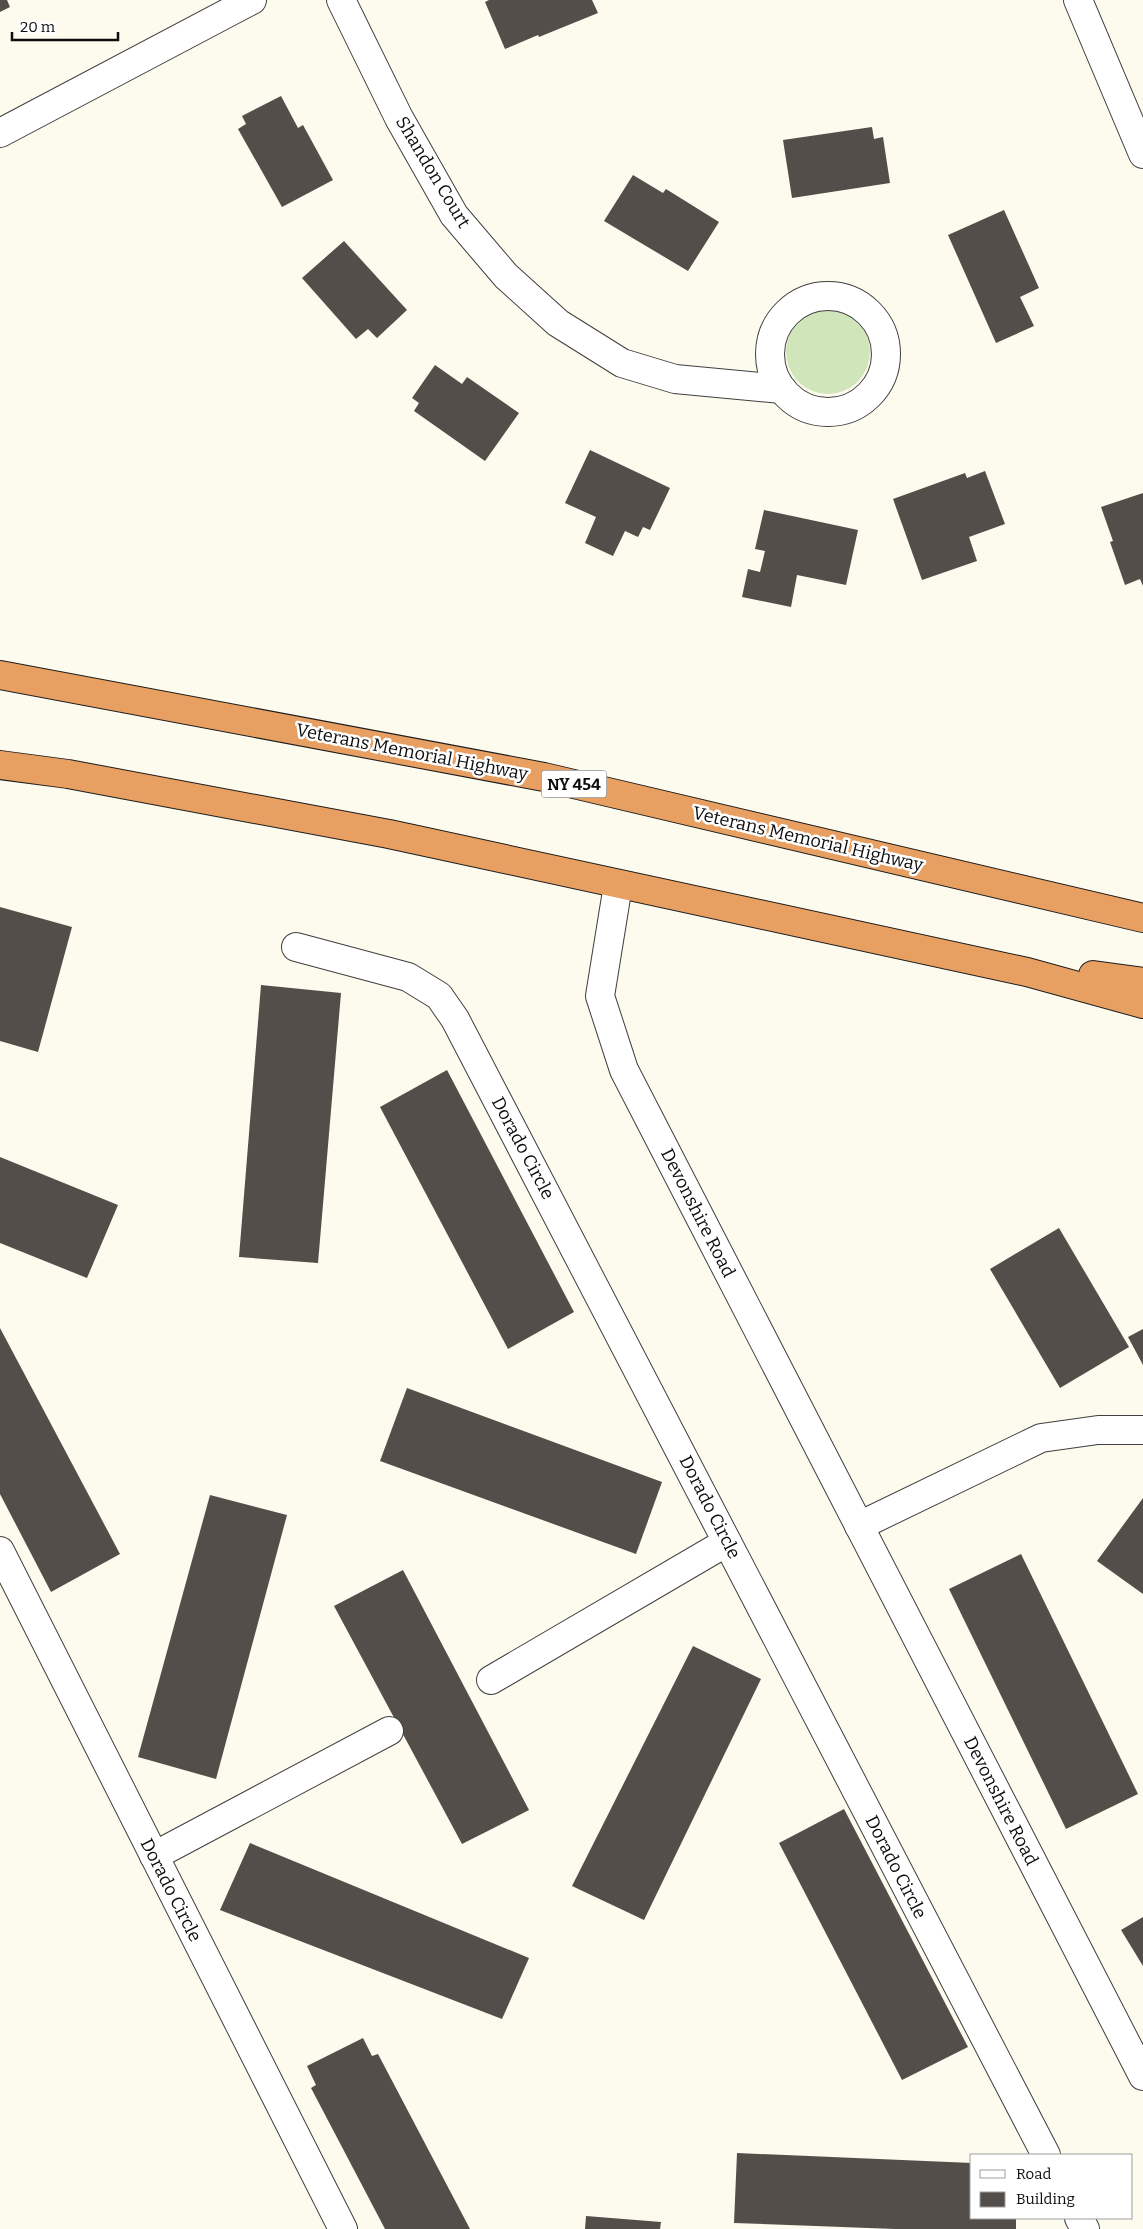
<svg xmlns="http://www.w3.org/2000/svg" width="1143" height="2229" font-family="Bitter,serif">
	<rect width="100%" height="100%" fill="#fdfaee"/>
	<circle fill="#d0e5ba" cx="828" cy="352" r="42"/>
	<g fill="#544e4a">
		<polygon points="0,0 7,0 10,7 0,12"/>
		<polygon points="489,0 592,0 598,13 539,37 538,35 505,49 485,2"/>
		<polygon points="281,96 298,128 303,125 333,180 282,207 238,129 246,124 242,116"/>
		<polygon points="872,127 874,139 883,137 890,183 792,198 783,140"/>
		<polygon points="633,175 663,193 666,189 719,222 688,271 604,221"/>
		<polygon points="1004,210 1039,288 1020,297 1034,326 996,343 948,235"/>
		<polygon points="344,241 407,310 377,338 368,329 356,339 302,278"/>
		<polygon points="435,365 462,384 467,377 519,413 485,461 414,411 419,403 412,398"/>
		<polygon points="590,450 670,488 650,530 643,527 638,537 625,531 613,556 585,543 596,517 565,503"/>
		<polygon points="985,471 1005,524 969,537 977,561 922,580 893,499 965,473 967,478"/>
		<polygon points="1143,493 1143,586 1140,579 1125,585 1110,542 1113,541 1101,507"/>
		<polygon points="764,510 858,530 846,585 797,575 791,607 742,597 748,569 760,572 765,551 755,549"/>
		<polygon points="0,907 72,927 38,1052 0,1041"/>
		<polygon points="261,985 341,993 318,1263 239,1257"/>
		<polygon points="447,1070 574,1312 508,1349 380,1107"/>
		<polygon points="0,1157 118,1205 87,1278 0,1243"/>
		<polygon points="1059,1228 1129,1347 1060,1388 990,1269"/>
		<polygon points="0,1328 120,1554 51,1592 0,1494"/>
		<polygon points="1143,1329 1143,1365 1128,1337"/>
		<polygon points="407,1388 662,1482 636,1554 380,1461"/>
		<polygon points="210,1495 287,1515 216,1779 138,1757"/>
		<polygon points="1143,1498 1143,1594 1097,1561"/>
		<polygon points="1021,1554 1138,1794 1066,1829 949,1589"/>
		<polygon points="403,1570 529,1810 462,1844 334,1606"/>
		<polygon points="693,1646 761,1679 644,1920 572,1886"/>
		<polygon points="844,1809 968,2047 902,2080 779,1843"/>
		<polygon points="250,1843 529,1958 502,2019 220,1910"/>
		<polygon points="1143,1917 1143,1966 1121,1930"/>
		<polygon points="363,2038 372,2056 378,2054 470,2229 385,2229 311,2088 316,2085 307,2066"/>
		<polygon points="737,2153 972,2163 972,2218 1016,2218 1016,2229 895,2229 734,2223"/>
		<polygon points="586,2216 661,2222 660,2229 585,2229"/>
	</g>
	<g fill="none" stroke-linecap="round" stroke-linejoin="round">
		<defs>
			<g id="minor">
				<polyline points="341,0 399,118 454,215 506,276 558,323 622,363 675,379 782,389"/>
				<polyline points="1078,0 1143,154"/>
				<polyline points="0,133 252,0"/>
				<circle cx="828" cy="354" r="58"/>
				<polyline points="618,885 600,996 624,1070 1143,2076"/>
				<polyline points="296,947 408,977 439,996 455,1019 1046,2155"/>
				<polyline points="859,1526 1041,1438 1098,1430 1143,1430"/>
				<polyline points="0,1551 343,2229"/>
				<polyline points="491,1680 727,1542"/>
				<polyline points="154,1856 389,1731"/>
				<polyline points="1079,2218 1085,2229"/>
			</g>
			<g id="highway">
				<polyline points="0,675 544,777 1143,918"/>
				<polyline points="0,765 68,774 389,834 1027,972 1143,1004"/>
				<polyline points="1093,975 1143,982"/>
			</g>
		</defs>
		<use href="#minor" stroke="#3f3f3f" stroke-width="30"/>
		<use href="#highway" stroke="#1d1d1d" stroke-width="30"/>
		<use href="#minor" stroke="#fff" stroke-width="28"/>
		<use href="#highway" stroke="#e79f62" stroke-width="28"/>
	</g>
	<g text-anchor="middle" stroke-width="5" stroke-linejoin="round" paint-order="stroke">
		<rect fill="#fff" stroke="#555" stroke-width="1" x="541.5" y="770.5" width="65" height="27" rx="4"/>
		<g font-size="16" font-weight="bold" fill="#0c0c0c">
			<text x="574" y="790">NY 454</text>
		</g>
		<g font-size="18" fill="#0c0c0c" stroke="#fff">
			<text transform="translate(433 172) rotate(59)" y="6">Shandon Court</text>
			<text transform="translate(412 752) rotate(11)" y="6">Veterans Memorial Highway</text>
			<text transform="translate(808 839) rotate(13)" y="6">Veterans Memorial Highway</text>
			<text transform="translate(523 1148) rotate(62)" y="6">Dorado Circle</text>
			<text transform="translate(698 1213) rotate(63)" y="6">Devonshire Road</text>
			<text transform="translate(710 1507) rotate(63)" y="6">Dorado Circle</text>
			<text transform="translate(1001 1801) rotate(63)" y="6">Devonshire Road</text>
			<text transform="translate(896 1867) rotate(63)" y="6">Dorado Circle</text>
			<text transform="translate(171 1890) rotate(63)" y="6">Dorado Circle</text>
		</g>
	</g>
	<rect x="970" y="2154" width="162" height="65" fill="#ffffff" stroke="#9e9e9e"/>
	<rect x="980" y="2170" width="25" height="8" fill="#ffffff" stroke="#9e9e9e"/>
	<text x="1016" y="2179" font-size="15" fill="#0c0c0c">Road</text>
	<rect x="980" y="2192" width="25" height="15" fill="#544e4a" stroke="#9e9e9e"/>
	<text x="1016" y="2204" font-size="15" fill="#0c0c0c">Building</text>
	<path d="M12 32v8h106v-8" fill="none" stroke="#0c0c0c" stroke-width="2.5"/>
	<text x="20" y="32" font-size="15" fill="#0c0c0c" stroke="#ffffff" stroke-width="4" paint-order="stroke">20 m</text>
</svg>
